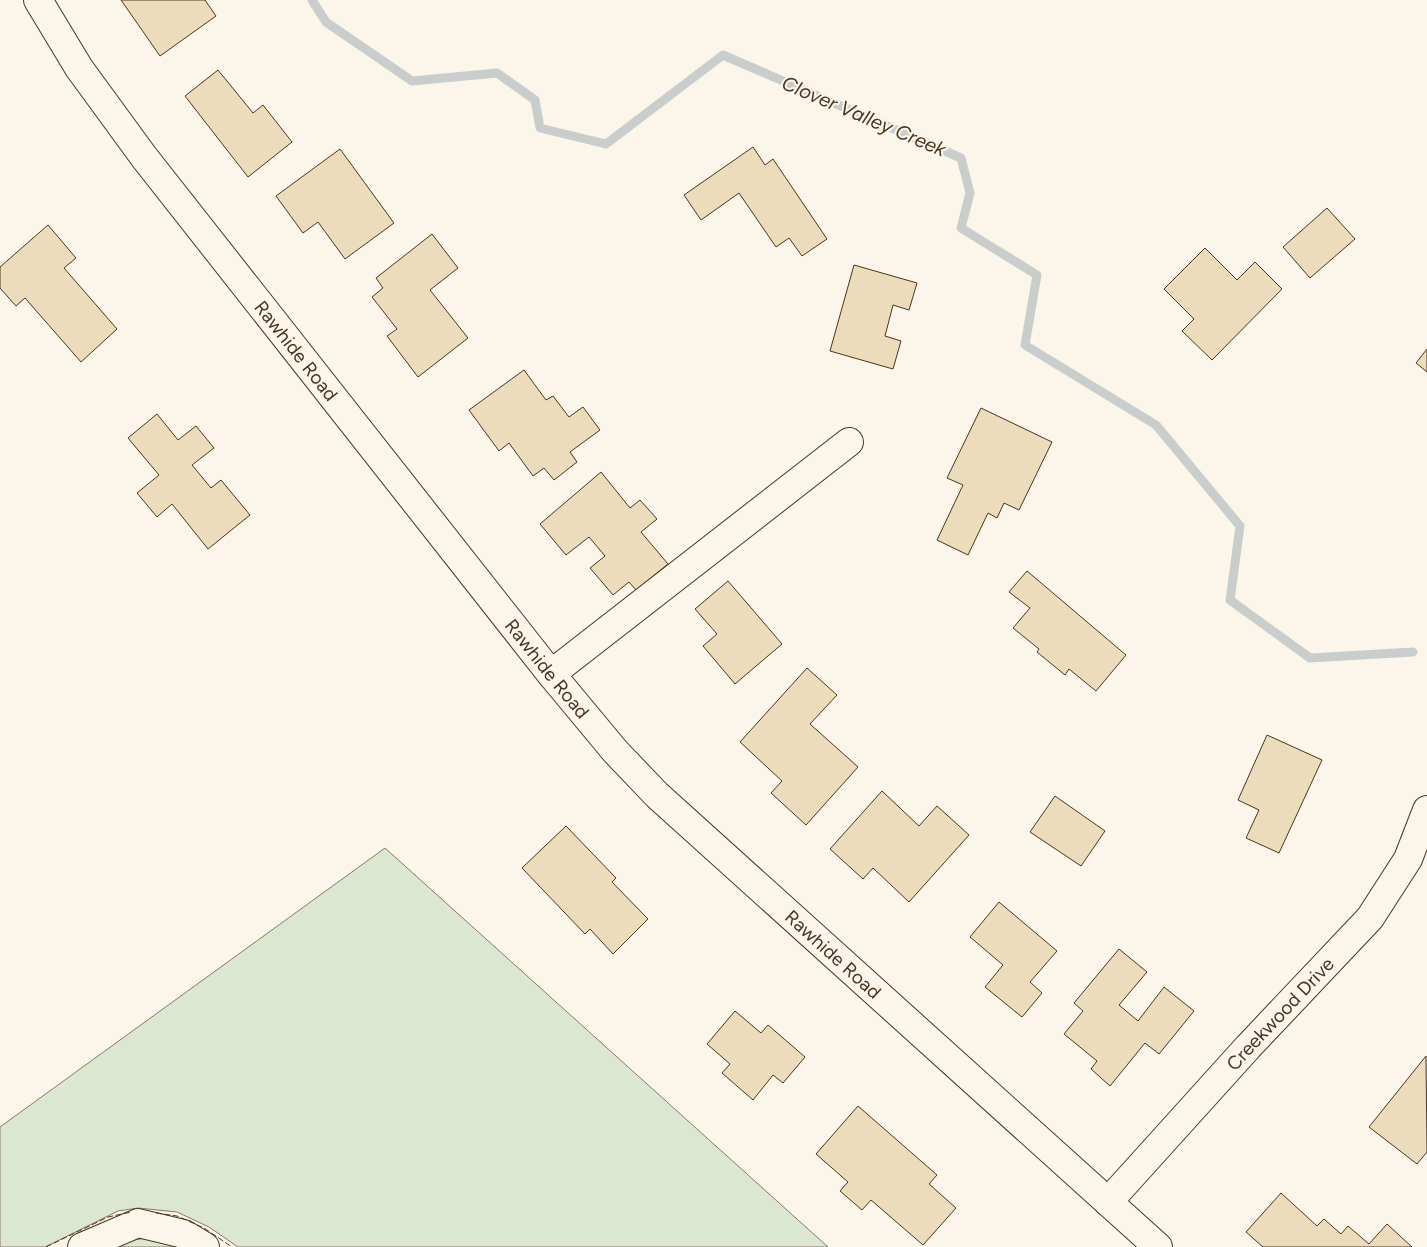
<svg xmlns="http://www.w3.org/2000/svg" width="1427" height="1247" font-family="Figtree,sans-serif">
	<rect width="100%" height="100%" fill="#fbf6e9"/>
	<g fill="#dce7d0" stroke="#887966">
		<polygon points="385,848 828,1247 238,1247 209,1227 177,1212 138,1208 118,1211 45,1247 0,1247 0,1127"/>
		<polygon points="148,1238 179,1247 114,1247 133,1240"/>
	</g>
	<g fill="none" stroke-linecap="round" stroke-linejoin="round">
		<polyline stroke="#c9cecd" stroke-width="9" points="312,0 326,22 412,81 497,73 535,100 540,128 606,144 723,55 961,158 970,193 961,228 1037,275 1025,345 1156,425 1240,526 1230,600 1310,658 1413,652"/>
	</g>
	<g fill="#ecdcbc" stroke="#4a3520">
		<polygon points="121,0 205,0 216,16 160,56"/>
		<polygon points="218,70 253,113 263,105 292,142 248,177 185,96"/>
		<polygon points="753,147 765,165 773,159 827,239 802,256 789,238 776,247 739,193 701,220 684,195"/>
		<polygon points="340,149 394,223 345,259 318,222 303,233 276,196"/>
		<polygon points="1327,208 1355,239 1310,278 1283,247"/>
		<polygon points="48,225 76,258 64,268 117,329 81,362 25,298 16,306 0,288 0,267"/>
		<polygon points="432,234 458,268 430,290 468,338 418,377 387,336 397,329 372,297 383,288 376,278"/>
		<polygon points="1205,248 1237,280 1255,262 1282,289 1212,360 1182,331 1194,319 1164,289"/>
		<polygon points="854,265 917,283 909,310 893,305 885,336 901,341 893,369 830,351"/>
		<polygon points="1427,349 1427,372 1416,363"/>
		<polygon points="524,370 546,400 553,396 569,417 583,407 600,430 570,452 577,462 554,480 544,468 533,476 509,443 499,451 469,410"/>
		<polygon points="981,408 1052,442 1019,510 1004,503 997,518 988,513 968,555 937,540 963,485 947,478"/>
		<polygon points="157,414 178,440 196,426 214,448 192,465 211,488 221,480 250,515 208,549 172,504 157,517 137,493 159,475 128,438"/>
		<polygon points="601,472 630,508 640,500 657,519 641,532 668,564 636,590 629,582 613,595 590,568 605,556 589,537 566,555 540,524"/>
		<polygon points="1027,571 1126,655 1096,691 1069,669 1065,675 1037,652 1039,649 1013,628 1030,608 1009,592"/>
		<polygon points="728,581 782,644 735,684 703,646 717,634 695,609"/>
		<polygon points="807,668 837,695 810,724 858,767 806,825 771,793 782,781 740,742"/>
		<polygon points="1267,735 1322,760 1279,853 1246,838 1259,810 1238,800"/>
		<polygon points="882,791 919,826 937,806 969,835 909,902 873,868 863,879 830,849"/>
		<polygon points="1055,796 1105,831 1081,866 1030,832"/>
		<polygon points="566,826 616,878 612,882 648,919 613,954 590,929 585,934 522,868"/>
		<polygon points="999,902 1057,951 1030,982 1042,993 1022,1017 985,987 1003,965 970,937"/>
		<polygon points="1119,949 1147,972 1119,1005 1138,1021 1164,987 1194,1011 1159,1054 1145,1043 1110,1086 1091,1069 1097,1061 1064,1034 1083,1011 1074,1003"/>
		<polygon points="735,1011 761,1033 768,1025 805,1057 783,1083 773,1075 753,1100 722,1073 730,1064 707,1044"/>
		<polygon points="1426,1056 1427,1152 1417,1164 1369,1127"/>
		<polygon points="858,1106 937,1175 929,1184 956,1208 923,1245 871,1200 862,1210 840,1191 848,1182 816,1154"/>
		<polygon points="1281,1193 1317,1226 1324,1219 1341,1234 1348,1226 1369,1244 1387,1224 1412,1247 1263,1247 1246,1232"/>
	</g>
	<g fill="none" stroke-linecap="round" stroke-linejoin="round">
		<defs>
			<g id="minor">
				<path id="s1" d="M38 0 79 68 144 157 551 674 615 751 657 795 1158 1247"/>
				<polyline points="551,674 849,442"/>
				<path id="s2" d="M1108 1202 1248 1047 1370 918 1408 859 1427 810"/>
				<polyline points="82,1247 138,1223 184,1234 205,1247"/>
			</g>
		</defs>
		<use href="#minor" stroke="#4a3520" stroke-width="30"/>
		<use href="#minor" stroke="#fbf6e9" stroke-width="28"/>
		<g stroke="#4a3520" stroke-width="1" stroke-dasharray="6 2.5" stroke-linecap="butt">
			<polyline points="156,1213 177,1216 204,1228 232,1247"/>
			<polyline points="46,1247 108,1217 131,1212"/>
		</g>
	</g>
	<g text-anchor="middle" stroke-width="4" stroke-linejoin="round" paint-order="stroke">
		<g font-size="19" fill="#4a3520" stroke="#fbf6e9">
			<text dy="7" stroke="none"><textPath href="#s1" startOffset="436">Rawhide Road</textPath></text>
			<text dy="7" stroke="none"><textPath href="#s1" startOffset="841">Rawhide Road</textPath></text>
			<text dy="7" stroke="none"><textPath href="#s1" startOffset="1246">Rawhide Road</textPath></text>
			<text dy="7" stroke="none"><textPath href="#s2" startOffset="255">Creekwood Drive</textPath></text>
		</g>
		<g font-size="20" font-style="italic" fill="#4a3520" stroke="#fbf6e9">
			<text transform="translate(864 116) rotate(23)" y="7">Clover Valley Creek</text>
		</g>
	</g>
</svg>
